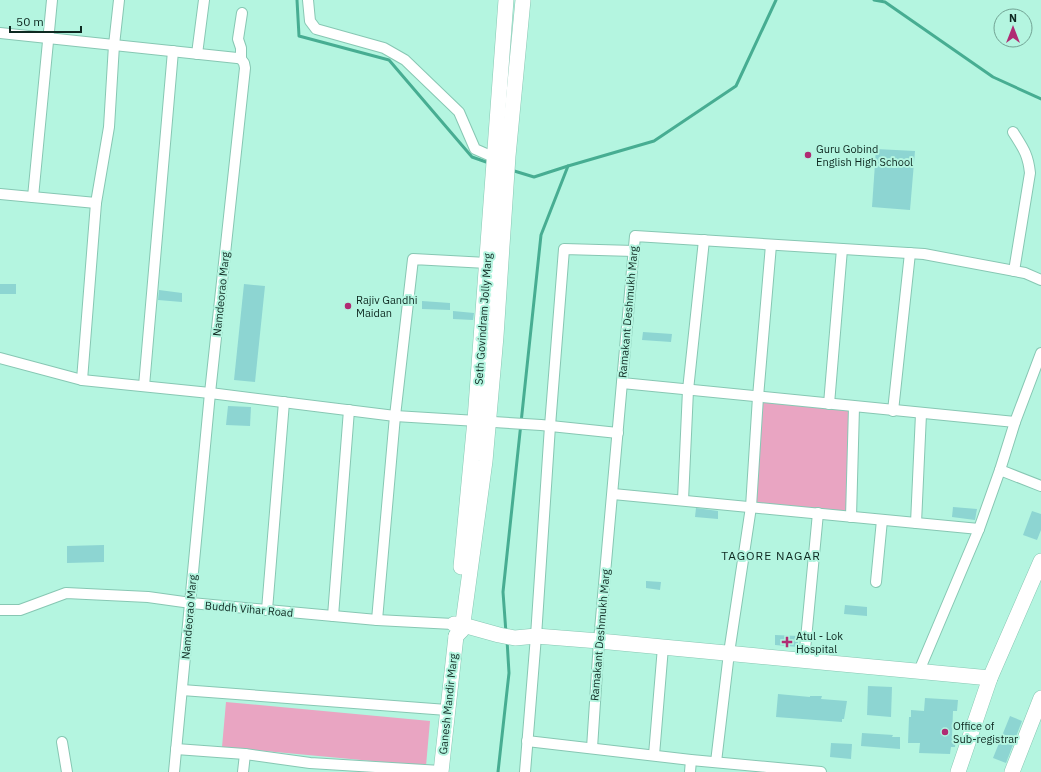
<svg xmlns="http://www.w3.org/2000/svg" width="1041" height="772" font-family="'IBM Plex Sans',sans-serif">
	<rect width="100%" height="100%" fill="#b4f5e0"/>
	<g fill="#e9a5c2">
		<polygon points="758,397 854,407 851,517 751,507"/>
		<polygon points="226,702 430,721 426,766 222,747"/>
	</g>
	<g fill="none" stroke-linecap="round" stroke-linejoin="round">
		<g stroke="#47ad92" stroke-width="3">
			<polyline points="297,0 299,36 389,60 472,157 489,163"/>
			<polyline points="874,0 885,2 993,77 1041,99"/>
			<polyline points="511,170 534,177 568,166 654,141 736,86 776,0"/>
			<polyline points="506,633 503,592 541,235 568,166"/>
			<polyline points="498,772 509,673 507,640"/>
		</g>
	</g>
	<g fill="#8dd5d2">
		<polygon points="876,149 915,151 910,210 872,207"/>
		<rect x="0" y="284" width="16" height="10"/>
		<polygon points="244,284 265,286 255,382 234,380"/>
		<polygon points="159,290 182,293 182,302 158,300"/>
		<polygon points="422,301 450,303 450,310 422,309"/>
		<polygon points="453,311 474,313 473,320 453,319"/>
		<polygon points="643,332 672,334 671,342 642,340"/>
		<polygon points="228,406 251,407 250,426 226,425"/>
		<polygon points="953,507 977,509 975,520 952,517"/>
		<polygon points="696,508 718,511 718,519 695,517"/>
		<polygon points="1032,511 1041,514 1041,530 1037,540 1023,535"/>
		<polygon points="104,545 104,562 67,563 67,546"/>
		<polygon points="646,581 661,582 660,590 646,588"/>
		<polygon points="845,605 867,607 867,616 844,614"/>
		<polygon points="775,635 798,636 798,647 775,645"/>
		<polygon points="868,686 892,687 891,717 867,715"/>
		<polygon points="778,694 810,697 810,696 822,696 821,699 847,701 844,719 842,719 842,722 776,717"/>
		<polygon points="925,698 958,700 957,711 953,711 952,737 956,737 955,747 951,747 950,754 919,753 920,743 908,743 909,717 911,717 911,710 924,711"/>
		<polygon points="1010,716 1022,721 1006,763 993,758"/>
		<polygon points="862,733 893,735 892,737 900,737 900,749 861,746"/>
		<polygon points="831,743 852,744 851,759 830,757"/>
	</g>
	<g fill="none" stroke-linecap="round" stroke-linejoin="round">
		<defs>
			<g id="street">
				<polyline points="308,0 310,21 316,29 384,48 405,60 459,112 475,149 500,160"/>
				<polyline points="0,33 237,58 241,59 244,63 245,68 210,393 174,772"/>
				<polyline points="197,54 204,0"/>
				<polyline points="241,59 241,48 238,39 242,13"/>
				<path d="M1013 132C1023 148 1028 154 1030 173L1014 271"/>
				<polyline points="0,194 96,203"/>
				<polyline points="33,197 52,0"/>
				<polyline points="0,358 82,380 210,393 395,416 541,425 618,433"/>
				<polyline points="82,380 96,203 109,127 114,45 119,0"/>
				<polyline points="622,383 1015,422"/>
				<polyline points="144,386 173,51"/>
				<polyline points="829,404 842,249"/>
				<polyline points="893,411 910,253"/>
				<polyline points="1000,470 1041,486"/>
				<polyline points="613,494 979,529"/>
				<polyline points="683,500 688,390 704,240"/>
				<polyline points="851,517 854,407"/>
				<polyline points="916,523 921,414"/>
				<polyline points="876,582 882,520"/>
				<polyline points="0,610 20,610 66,593 148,597 191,603 377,620 453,624"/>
				<polyline points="267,610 284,402"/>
				<polyline points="333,616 349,410"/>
				<polyline points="377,620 395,416 413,259 487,263"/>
				<polyline points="804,660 818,513"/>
				<polyline points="919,671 979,529 1000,470 1015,422 1041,353"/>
				<polyline points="182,690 447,710"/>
				<polyline points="527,741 691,760 821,772"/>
				<polyline points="62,742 67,772"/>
				<polyline points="592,748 599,641 635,236 924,254 1025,273 1041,280"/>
				<polyline points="176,749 245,754 310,763 441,771"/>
				<polyline points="654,755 663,647"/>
				<polyline points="716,762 729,653 751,507 758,397 771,245"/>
				<polyline points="243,772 245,754"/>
				<polyline points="525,772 536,636 550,426 564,249 634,251"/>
				<polyline points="690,772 691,760"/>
			</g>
			<g id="secondary">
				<polyline points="461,567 475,420 506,0"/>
				<polyline points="454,624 463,625 499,635 515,638 536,636 599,641 990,678"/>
				<polyline points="456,636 462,630 485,461 496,336 508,156 523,0"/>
				<polyline points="441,772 456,636"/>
				<polyline points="958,772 990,678 1041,561"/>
				<polyline points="1012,772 1041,698"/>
			</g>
		</defs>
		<use href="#street" stroke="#87c7b3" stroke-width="12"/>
		<use href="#secondary" stroke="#87c7b3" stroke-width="16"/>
		<use href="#street" stroke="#fff" stroke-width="10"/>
		<use href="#secondary" stroke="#fff" stroke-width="15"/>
	</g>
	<g fill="#b02b73" stroke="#b4f5e0" stroke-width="1.5">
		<circle cx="808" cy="155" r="4"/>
		<circle cx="348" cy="306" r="4"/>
		<path d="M785 636h4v4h4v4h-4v4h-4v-4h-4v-4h4z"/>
		<circle cx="945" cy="732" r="4"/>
	</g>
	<g text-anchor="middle" stroke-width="4" stroke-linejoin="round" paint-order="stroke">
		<g font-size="11" fill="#0e2921" stroke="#b4f5e0" text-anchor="start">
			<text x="816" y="153">Guru Gobind<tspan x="816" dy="13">English High School</tspan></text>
			<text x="356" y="304">Rajiv Gandhi<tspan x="356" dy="13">Maidan</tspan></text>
			<text x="796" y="640">Atul - Lok<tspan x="796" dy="13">Hospital</tspan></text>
			<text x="953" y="730">Office of<tspan x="953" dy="13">Sub-registrar</tspan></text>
		</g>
		<g font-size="11" fill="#0e2921" stroke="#b4f5e0">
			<text transform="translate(221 294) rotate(-84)" y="4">Namdeorao Marg</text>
			<text transform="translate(628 312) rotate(-85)" y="4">Ramakant Deshmukh Marg</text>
			<text transform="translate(483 319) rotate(-86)" y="4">Seth Govindram Jolly Marg</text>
			<text transform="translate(249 609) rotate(5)" y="4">Buddh Vihar Road</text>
			<text transform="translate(189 617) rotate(-85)" y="4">Namdeorao Marg</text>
			<text transform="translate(600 635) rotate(-85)" y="4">Ramakant Deshmukh Marg</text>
			<text transform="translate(448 704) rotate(-84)" y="4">Ganesh Mandir Marg</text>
		</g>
		<g font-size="12" letter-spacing="1" fill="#0e2921" stroke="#b4f5e0">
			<text x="771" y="560">TAGORE NAGAR</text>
		</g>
	</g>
	<g transform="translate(1013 28)"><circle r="19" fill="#b4f5e0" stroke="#72a394"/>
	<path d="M0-3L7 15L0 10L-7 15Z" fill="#b02b73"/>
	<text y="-6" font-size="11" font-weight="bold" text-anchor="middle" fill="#0e2921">N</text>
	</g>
	<path d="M10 26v6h71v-6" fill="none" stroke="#0e2921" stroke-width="2"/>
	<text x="16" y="26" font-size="12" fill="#0e2921" stroke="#b4f5e0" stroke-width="3" paint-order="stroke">50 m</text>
</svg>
